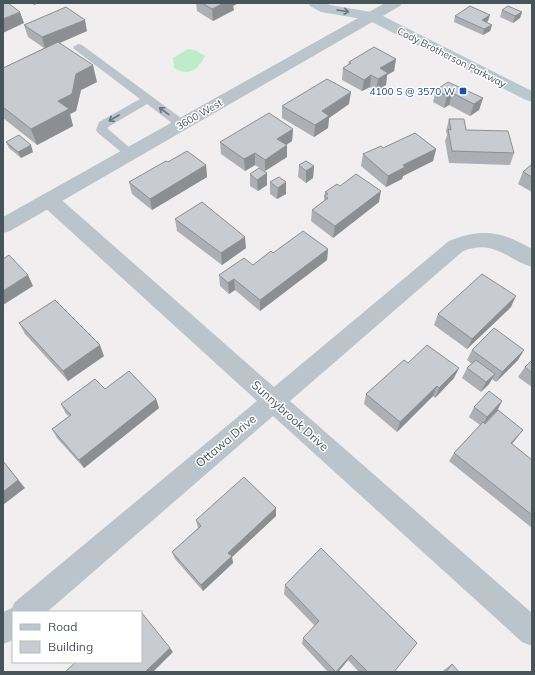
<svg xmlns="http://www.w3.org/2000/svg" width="535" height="675" font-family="Mulish,sans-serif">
	<rect width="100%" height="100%" fill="#f0eeee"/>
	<path fill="#beecca" d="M188 49 195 50 205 56C198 70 188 77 174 68L173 58Z"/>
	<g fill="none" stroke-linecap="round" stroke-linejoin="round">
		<polygon fill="#bac4ca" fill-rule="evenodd" points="78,44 82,45 185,121 187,124 185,127 177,127 147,104 108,127 108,129 136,153 134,156 126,156 98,133 96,130 99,122 140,99 74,49 73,47"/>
		<path fill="#bac4ca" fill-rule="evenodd" d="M49 193 56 195 274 387 449 241C482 228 501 231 532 249V267C505 258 494 239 463 251L290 401 532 613V646L522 642 273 416 47 612H13V640L3 644V612L12 608 15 602 257 401 42 205 40 200 42 195Z"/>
		<polygon fill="#bac4ca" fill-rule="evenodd" points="385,3 402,3 400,6 10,231 3,233 3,217"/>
		<polygon fill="#bac7cf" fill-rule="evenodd" points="308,3 325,3 330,5 377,13 532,91 532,102 526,100 368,20 321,12 310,6"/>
	</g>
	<g fill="#acafb3">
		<polygon points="196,3 239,3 233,6 234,10 213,21 197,11"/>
		<polygon points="502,10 522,12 520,18 513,23 500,17"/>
		<polygon points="455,16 488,21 486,22 492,25 490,31 483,35 454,22"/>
		<polygon points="24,25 87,31 60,43 97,82 81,90 76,111 70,114 73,126 37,145 3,118 3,68 44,48 28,37"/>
		<polygon points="396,59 394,71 387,75 386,85 376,91 370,87 362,91 342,80 343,68 348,65 349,62"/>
		<polygon points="436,90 483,98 479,110 470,116 449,105 444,108 433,102"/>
		<polygon points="349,104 329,118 328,128 314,137 282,118 282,106"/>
		<polygon points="449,119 466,130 514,153 510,165 449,163 445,141 447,135 446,131"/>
		<polygon points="293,129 292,141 286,145 287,157 265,171 255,165 245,171 221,154 220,142"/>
		<polygon points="6,142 33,152 21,158 9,148"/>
		<polygon points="383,148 436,149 433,161 403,176 402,179 386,187 361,166 363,154"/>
		<polygon points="168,162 206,165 207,177 152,210 132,194 129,182"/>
		<polygon points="532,164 532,192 518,184 523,172"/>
		<polygon points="299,165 314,166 313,178 306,183 298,177"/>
		<polygon points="250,174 267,185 258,191 250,186"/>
		<polygon points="270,182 286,194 277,199 270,194"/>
		<polygon points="340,186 379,202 333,238 311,221 312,210 324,201 325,192"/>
		<polygon points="175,219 246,248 222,265 177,231"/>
		<polygon points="328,249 327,260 260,311 235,290 229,294 220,286 219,275 253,265 273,253"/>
		<polygon points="511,307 467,349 434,325 438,314"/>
		<polygon points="19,323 104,356 68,381 25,334"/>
		<polygon points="472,350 524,350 518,360 496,382 492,379 489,384 481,392 462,378 467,368 472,364 467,360"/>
		<polygon points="532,360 532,387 518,377 525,367"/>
		<polygon points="408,363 454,378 435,398 433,396 397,432 364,404 366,394"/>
		<polygon points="105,389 156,399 159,408 84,468 57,438 52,429 69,416 66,414 61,404"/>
		<polygon points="502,401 497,411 485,423 516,439 512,444 532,460 532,528 449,461 454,453 480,425 469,417 474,407"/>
		<polygon points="276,508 276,516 232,557 233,563 203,591 175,559 172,552 198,528 196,520"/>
		<polygon points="285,585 394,672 359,672 348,660 338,672 328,672 302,644 303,638 315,626 284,594"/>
		<polygon points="452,664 459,672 442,672 444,670"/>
	</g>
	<g fill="#8c8f92">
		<polygon points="33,3 39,3 34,5"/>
		<polygon points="224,3 239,3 233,6 234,10 213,21 212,9"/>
		<polygon points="20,12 24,23 3,33 3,19"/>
		<polygon points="522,12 520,18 513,23 515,16"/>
		<polygon points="490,15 488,21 480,26 482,20"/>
		<polygon points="85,20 87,31 45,49 42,37"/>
		<polygon points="492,25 490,31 483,35 484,29"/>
		<polygon points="396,59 394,71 387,75 386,85 376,91 380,68"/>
		<polygon points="93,65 97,82 81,90 76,111 70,114 73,126 37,145 31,129 58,101 76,74"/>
		<polygon points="371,75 370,87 362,91 364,80"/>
		<polygon points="351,92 349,104 329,118 328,128 314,137 315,125 322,111"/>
		<polygon points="452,93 449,105 444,108 447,96"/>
		<polygon points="483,98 479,110 470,116 474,104"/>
		<polygon points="293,129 292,141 277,151 277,139"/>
		<polygon points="31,145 33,152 21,158 18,152"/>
		<polygon points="287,145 287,157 265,171 265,160"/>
		<polygon points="436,149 433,161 403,176 402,179 386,187 388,176 403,165"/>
		<polygon points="255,153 255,165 245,171 244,159"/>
		<polygon points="206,165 207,177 152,210 150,199"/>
		<polygon points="314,166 313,178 306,183 306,171"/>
		<polygon points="267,173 267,185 258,191 257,180"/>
		<polygon points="286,182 286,194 277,199 278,188"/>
		<polygon points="381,191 379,202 333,238 335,226"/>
		<polygon points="245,237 246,248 222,265 221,253"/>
		<polygon points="328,249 327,260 260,311 260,300"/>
		<polygon points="28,275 33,286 3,305 3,291"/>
		<polygon points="234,279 235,290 229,294 228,283"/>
		<polygon points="516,296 511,307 467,349 472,339"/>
		<polygon points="100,345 104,356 68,381 63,371"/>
		<polygon points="524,350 518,360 496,382 502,372"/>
		<polygon points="459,368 454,378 435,398 439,388"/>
		<polygon points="495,374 489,384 481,392 486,382"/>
		<polygon points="437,386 433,396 397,432 400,422"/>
		<polygon points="156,399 159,408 84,468 79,460"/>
		<polygon points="502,401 497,411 482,426 487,417"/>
		<polygon points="523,430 516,439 504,452 511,443"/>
		<polygon points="3,461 25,488 3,505"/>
		<polygon points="276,508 276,516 232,557 233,563 203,591 201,585 228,553"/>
		<polygon points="170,648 173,652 153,672 145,672"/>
		<polygon points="351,655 348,660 338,672 336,672"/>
	</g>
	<g fill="#c8ccd0" stroke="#8c8f92">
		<polygon points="3,3 8,3 20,12 3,19"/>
		<polygon points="202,3 224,3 212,9"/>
		<polygon points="470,6 490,15 482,20 492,25 484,29 455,16"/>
		<polygon points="508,6 522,12 515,16 502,10"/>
		<polygon points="66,7 85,20 42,37 24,25"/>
		<polygon points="58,42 93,65 76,74 72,94 58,101 69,109 31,129 3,107 3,68"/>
		<polygon points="374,47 396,59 380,68 388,73 378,79 371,75 364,80 343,68 351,63 349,62"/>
		<polygon points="327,79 351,92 322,111 329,116 315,125 282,106"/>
		<polygon points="448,82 483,98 474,104 452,93 447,96 436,90"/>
		<polygon points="269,113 293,129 277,139 287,145 265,160 255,153 244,159 220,142"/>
		<polygon points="449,119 464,119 466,130 508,131 514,153 452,151 448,129 451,130"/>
		<polygon points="415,133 436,149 403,165 405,167 388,176 363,154 381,146 383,148"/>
		<polygon points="19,135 31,145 18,152 6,142"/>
		<polygon points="187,151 206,165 150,199 129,182 166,161 168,162"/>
		<polygon points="306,161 314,166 306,171 299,165"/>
		<polygon points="532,164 532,177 523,172"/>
		<polygon points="259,168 267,173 257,180 250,174"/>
		<polygon points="356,174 381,191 335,226 312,210 328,198 324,196 328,194 325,192 337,184 340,186"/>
		<polygon points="279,177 286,182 278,188 270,182"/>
		<polygon points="202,202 245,237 221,253 175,219"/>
		<polygon points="303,231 328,249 260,300 234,279 228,283 219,275 244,258 253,265 271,251 273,253"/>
		<polygon points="9,255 28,275 3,291 3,259"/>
		<polygon points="482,274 516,296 472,339 438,314"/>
		<polygon points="55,300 100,345 63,371 19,323"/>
		<polygon points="494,328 524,350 502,372 472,350"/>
		<polygon points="427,345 459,368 439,388 437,386 400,422 366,394 404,360 408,363"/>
		<polygon points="476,360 495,374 486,382 467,368"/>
		<polygon points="532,360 532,373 525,367"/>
		<polygon points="129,371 156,399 79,460 52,429 71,415 61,404 95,379 105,389"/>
		<polygon points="489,391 502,401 487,417 474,407"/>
		<polygon points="498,410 523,430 511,443 532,460 532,515 454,453 483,422 485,424"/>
		<polygon points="3,461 18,480 3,492"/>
		<polygon points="244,477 276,508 228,553 232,556 201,585 172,552 201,526 196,520"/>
		<polygon points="321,548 417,643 394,672 368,672 351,655 336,672 303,638 319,621 285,585"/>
		<polygon points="140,612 141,612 170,648 145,672 65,672 76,662 141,662 141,612"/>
		<polygon points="452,664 459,672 446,672"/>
	</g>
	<defs><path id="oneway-shaft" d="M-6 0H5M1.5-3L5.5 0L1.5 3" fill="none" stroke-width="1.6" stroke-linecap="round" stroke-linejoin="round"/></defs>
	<use stroke="#6a767d" href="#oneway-shaft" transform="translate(343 11) rotate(9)"/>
	<g stroke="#6a767c">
		<use href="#oneway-shaft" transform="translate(164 111) rotate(-143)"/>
		<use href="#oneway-shaft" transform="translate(114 118) rotate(150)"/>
	</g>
	<rect fill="#1a4fb4" stroke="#fff" stroke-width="1.5" x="459" y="87" width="8" height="8" rx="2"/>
	<g text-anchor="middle" stroke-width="3" stroke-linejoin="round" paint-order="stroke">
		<g font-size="10" fill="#47545a" stroke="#fff">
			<text transform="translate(452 57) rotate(27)" y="4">Cody Brotherson Parkway</text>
			<text transform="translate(199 114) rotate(-30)" y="4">3600 West</text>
		</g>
		<g font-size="10" fill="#164399" stroke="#fff" text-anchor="end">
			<text x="455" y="95">4100 S @ 3570 W</text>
		</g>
		<g font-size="12" fill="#47545a" stroke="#fff">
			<text transform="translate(290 416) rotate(42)" y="4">Sunnybrook Drive</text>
			<text transform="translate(226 441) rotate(-40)" y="4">Ottawa Drive</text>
		</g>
	</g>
	<rect width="535" height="675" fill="none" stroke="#47545a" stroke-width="8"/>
	<rect x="12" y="611" width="130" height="52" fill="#ffffff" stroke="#b5bbbd"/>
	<rect x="20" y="624" width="20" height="6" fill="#bac7cf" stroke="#b5bbbd"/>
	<text x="48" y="631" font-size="12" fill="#47545a">Road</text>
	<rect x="20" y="641" width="20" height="12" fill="#c8ccd0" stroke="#b5bbbd"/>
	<text x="48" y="651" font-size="12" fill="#47545a">Building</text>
</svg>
